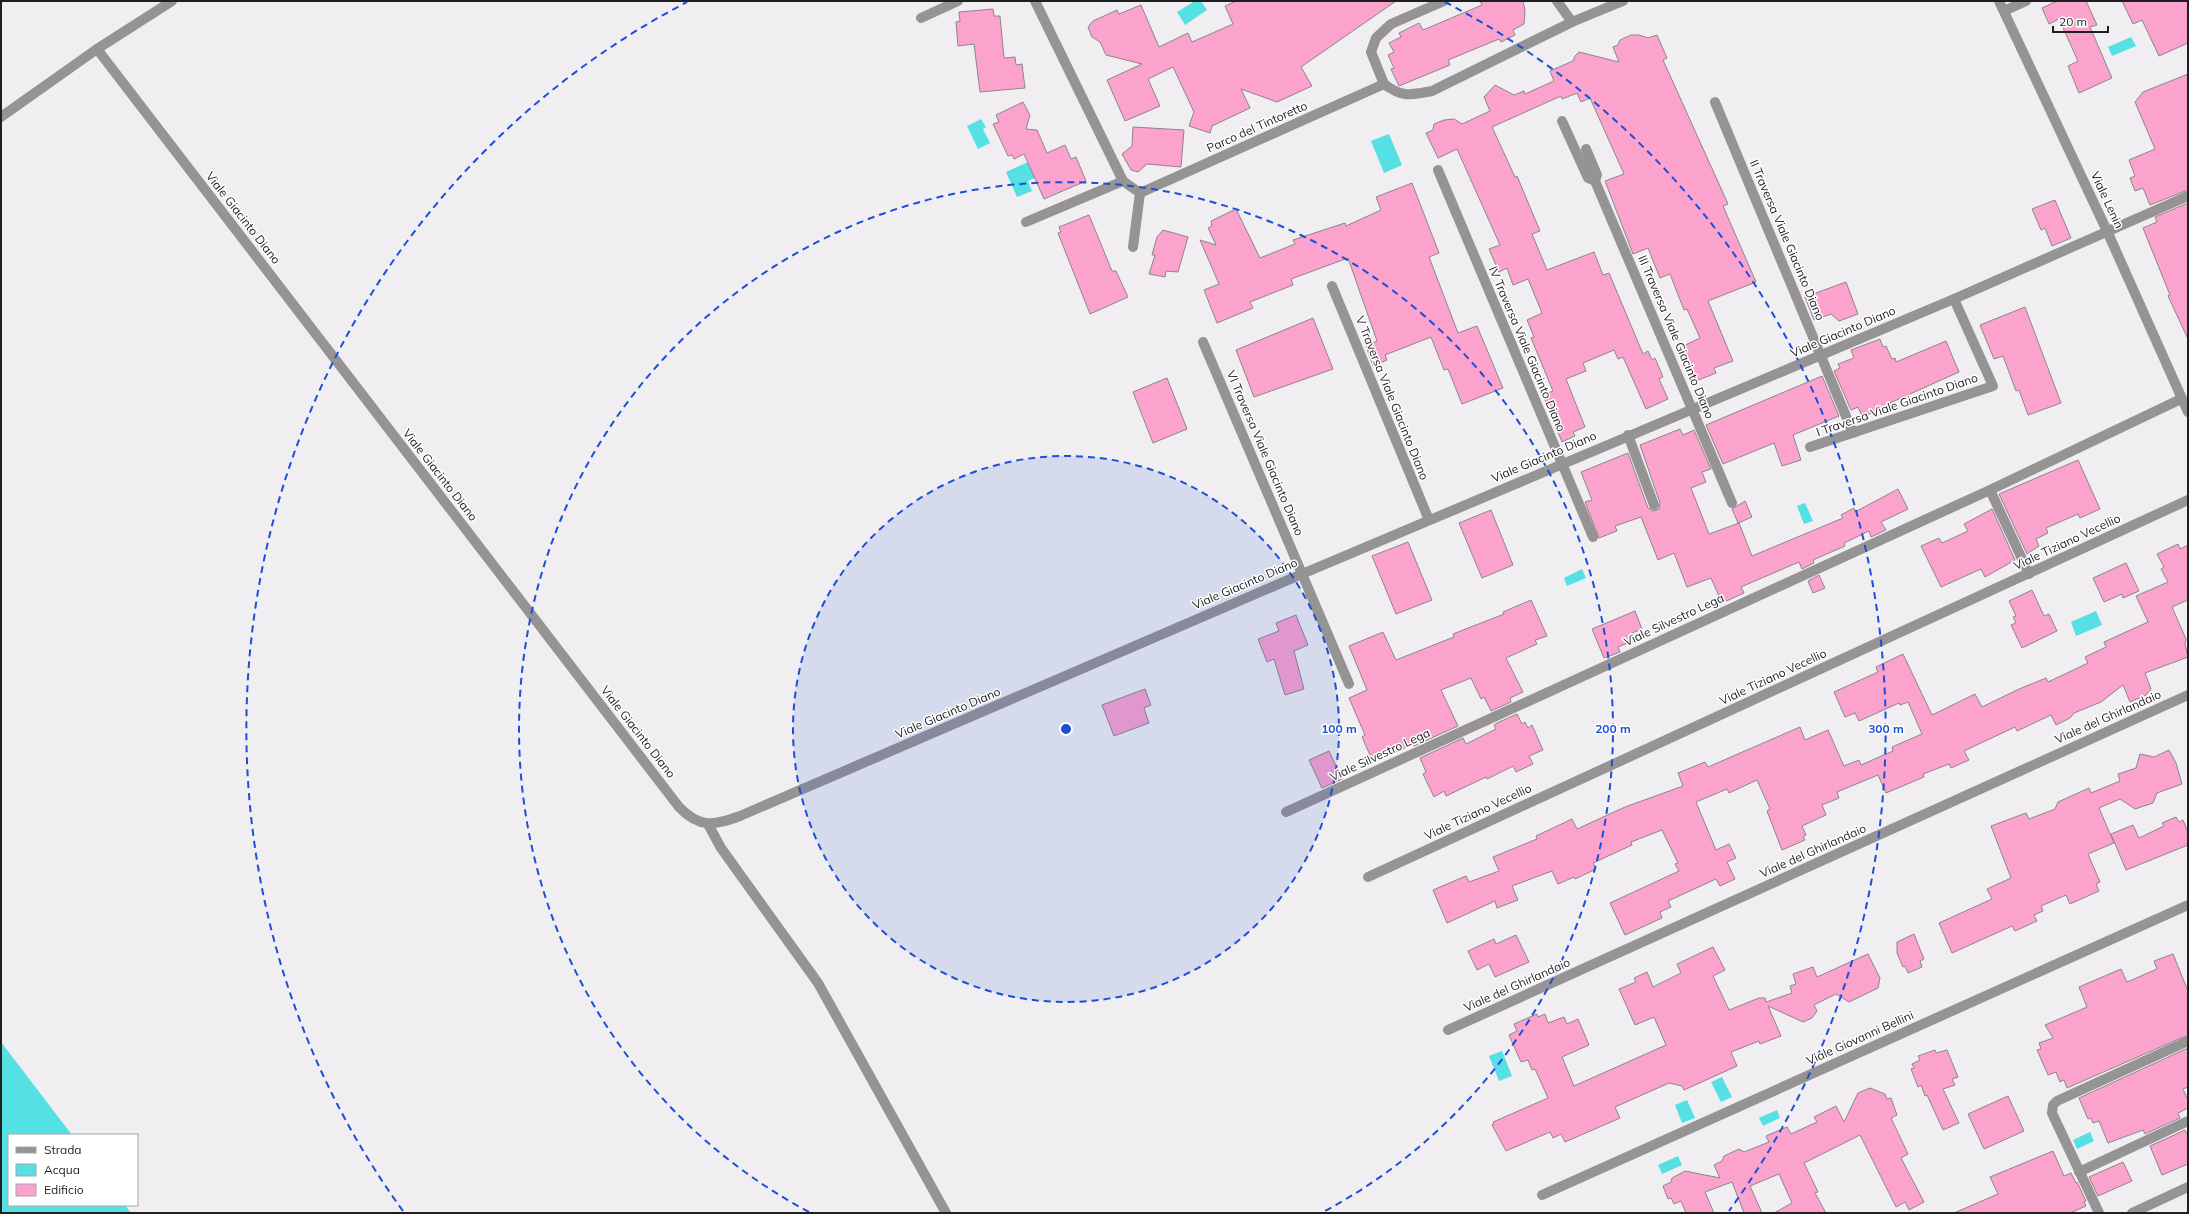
<svg xmlns="http://www.w3.org/2000/svg" width="2189" height="1214" font-family="Mulish,sans-serif">
	<rect width="100%" height="100%" fill="#f0eef1"/>
	<g fill="#55e0e3">
		<polygon points="1195,1 1201,1 1207,10 1185,25 1177,12"/>
		<polygon points="2131,37 2136,46 2112,56 2108,47"/>
		<polygon points="981,119 986,127 983,129 990,143 978,149 967,126"/>
		<polygon points="1389,134 1402,165 1384,173 1371,141"/>
		<polygon points="1030,161 1035,178 1028,181 1032,191 1017,197 1006,172"/>
		<polygon points="1805,503 1813,521 1804,524 1797,506"/>
		<polygon points="1582,569 1586,578 1567,586 1564,578"/>
		<polygon points="2096,611 2102,625 2076,636 2071,622"/>
		<polygon points="1,1042 72,1135 9,1135 9,1205 125,1205 131,1213 1,1213"/>
		<polygon points="1502,1051 1512,1076 1499,1081 1489,1056"/>
		<polygon points="1722,1077 1732,1097 1721,1102 1711,1082"/>
		<polygon points="1687,1100 1695,1118 1682,1123 1675,1105"/>
		<polygon points="1777,1110 1780,1118 1763,1126 1759,1118"/>
		<polygon points="2090,1132 2094,1141 2077,1149 2073,1140"/>
		<polygon points="1678,1156 1682,1165 1662,1174 1658,1165"/>
	</g>
	<g fill="#fba2cd" stroke="#8b8789">
		<polygon points="1236,1 1396,1 1301,67 1312,86 1277,102 1241,89 1250,108 1212,126 1210,133 1189,126 1194,112 1173,67 1148,79 1160,106 1125,121 1107,80 1142,64 1106,55 1100,42 1092,37 1088,27 1093,21 1117,10 1119,14 1141,5 1159,47 1188,33 1192,42 1233,24 1225,6"/>
		<polygon points="1480,1 1523,1 1525,10 1524,24 1513,30 1515,35 1501,42 1499,39 1448,60 1450,65 1399,86 1391,69 1394,68 1388,55 1394,52 1389,43 1401,37 1399,33 1419,23 1423,30 1482,5"/>
		<polygon points="2057,1 2086,1 2097,25 2090,27 2112,78 2079,93 2068,66 2078,61 2059,19 2049,24 2042,8"/>
		<polygon points="2122,1 2188,1 2188,43 2159,56 2142,20 2133,24"/>
		<polygon points="993,9 994,16 1000,16 1004,58 1015,57 1016,65 1022,64 1025,88 980,92 974,44 958,46 956,22 960,21 959,12"/>
		<polygon points="1631,35 1639,35 1648,38 1657,35 1667,58 1663,60 1728,204 1723,206 1756,282 1708,301 1733,361 1714,368 1716,373 1696,381 1681,347 1700,338 1687,309 1684,310 1670,274 1660,278 1648,248 1633,254 1605,181 1624,174 1590,98 1581,102 1577,93 1562,99 1561,96 1492,127 1515,177 1517,176 1540,231 1532,234 1547,270 1594,252 1603,275 1609,273 1643,354 1648,351 1652,360 1655,358 1663,377 1659,379 1668,399 1646,409 1623,357 1618,359 1614,350 1583,363 1586,371 1566,379 1585,427 1573,432 1575,436 1562,442 1543,395 1553,391 1531,338 1534,337 1527,320 1542,313 1528,279 1513,285 1507,268 1499,272 1489,249 1500,245 1457,149 1438,158 1426,133 1433,130 1434,124 1444,120 1454,119 1462,124 1490,111 1484,97 1495,85 1514,95 1524,91 1525,94 1554,81 1550,71 1573,61 1575,56 1579,52 1619,62 1613,47 1618,45 1620,40"/>
		<polygon points="2188,74 2188,190 2150,205 2143,188 2135,191 2130,178 2135,176 2129,160 2155,149 2135,102 2143,92"/>
		<polygon points="1023,102 1030,115 1026,129 1037,130 1047,153 1065,145 1071,159 1076,157 1086,181 1044,199 1024,154 1014,159 1012,155 1008,156 993,124 999,122 996,115"/>
		<polygon points="1133,127 1184,130 1181,167 1147,164 1138,172 1131,170 1122,154 1132,146"/>
		<polygon points="1412,183 1439,253 1429,257 1458,333 1477,326 1503,388 1462,404 1448,369 1444,370 1431,337 1385,355 1387,360 1373,366 1366,346 1377,341 1348,258 1291,279 1293,285 1250,302 1253,308 1217,323 1204,290 1219,284 1200,240 1216,245 1208,228 1212,226 1211,221 1236,209 1260,258 1295,244 1293,240 1345,223 1346,226 1381,210 1376,197"/>
		<polygon points="2055,200 2071,238 2052,246 2045,228 2041,230 2032,209"/>
		<polygon points="2188,203 2188,339 2168,296 2170,295 2143,228 2157,222 2155,217"/>
		<polygon points="1089,215 1112,271 1116,271 1128,297 1090,314 1058,233 1061,232 1059,227"/>
		<polygon points="1163,230 1188,237 1178,272 1166,271 1165,277 1149,274 1155,255 1152,255 1157,237"/>
		<polygon points="1846,282 1858,314 1839,321 1831,314 1814,320 1805,297"/>
		<polygon points="2025,307 2061,403 2028,415 2019,390 2016,391 2003,356 1994,359 1980,325"/>
		<polygon points="1313,318 1333,369 1254,397 1236,350"/>
		<polygon points="1880,339 1883,347 1886,346 1892,359 1895,358 1896,362 1946,341 1959,372 1890,403 1891,407 1862,416 1858,407 1851,410 1834,371 1840,368 1838,364 1854,358 1851,350"/>
		<polygon points="1822,376 1839,416 1793,435 1801,460 1782,466 1774,443 1723,464 1706,425"/>
		<polygon points="1167,378 1187,429 1153,443 1133,392"/>
		<polygon points="1680,429 1683,435 1694,430 1711,469 1702,472 1706,482 1691,488 1709,534 1739,523 1752,556 1843,518 1841,515 1854,508 1855,512 1898,489 1908,509 1881,522 1886,530 1871,537 1869,531 1844,543 1845,546 1813,560 1814,563 1802,569 1799,562 1741,587 1744,593 1722,603 1711,578 1687,587 1674,553 1658,560 1641,517 1615,526 1617,531 1599,538 1585,502 1592,500 1581,472 1628,453 1648,508 1653,511 1659,509 1660,503 1640,445"/>
		<polygon points="2078,460 2100,509 2080,518 2078,514 2046,528 2048,533 2036,539 2039,546 2027,554 1999,494"/>
		<polygon points="1745,501 1752,517 1738,523 1732,509"/>
		<polygon points="1992,509 2015,560 1985,577 1981,569 1941,587 1921,546 1939,538 1942,543 1968,531 1964,524"/>
		<polygon points="1491,510 1513,565 1482,578 1459,523"/>
		<polygon points="1408,542 1432,600 1396,614 1372,556"/>
		<polygon points="2178,544 2180,549 2188,545 2188,600 2172,607 2186,639 2185,644 2188,657 2145,673 2151,689 2146,695 2130,702 2123,685 2101,702 2074,713 2070,718 2056,725 2051,715 2017,731 2015,727 1964,751 1969,760 1951,768 1949,764 1923,774 1924,777 1886,793 1878,775 1837,792 1839,798 1822,805 1826,815 1802,826 1806,835 1803,837 1805,840 1782,850 1767,811 1770,809 1757,780 1729,793 1727,789 1696,802 1716,850 1729,844 1736,858 1727,862 1735,879 1720,886 1716,879 1668,901 1671,907 1660,912 1662,918 1625,935 1610,903 1679,871 1675,864 1678,863 1662,830 1631,842 1632,845 1593,863 1596,869 1575,879 1574,877 1558,884 1552,871 1512,886 1518,900 1497,908 1495,901 1447,923 1433,890 1466,876 1469,882 1499,871 1493,857 1537,839 1536,836 1572,819 1577,829 1625,807 1683,786 1678,773 1705,762 1708,767 1800,727 1805,740 1828,730 1844,766 1859,760 1861,765 1893,751 1892,747 1922,734 1908,702 1900,705 1899,703 1859,721 1855,713 1845,717 1834,692 1878,672 1876,667 1903,654 1932,715 1975,694 1982,707 2019,689 2046,678 2048,682 2088,663 2085,657 2106,647 2104,642 2148,622 2136,596 2168,582 2161,569 2164,567 2157,554"/>
		<polygon points="2126,563 2139,591 2123,598 2122,594 2104,602 2093,578"/>
		<polygon points="1819,575 1825,588 1813,593 1808,581"/>
		<polygon points="2032,590 2044,616 2049,614 2057,631 2022,648 2011,625 2016,623 2013,617 2016,616 2009,601"/>
		<polygon points="1531,600 1547,636 1535,640 1537,644 1506,658 1523,692 1510,698 1511,702 1491,711 1484,697 1481,699 1471,678 1441,690 1458,726 1414,746 1413,744 1373,762 1362,737 1365,735 1349,698 1367,690 1349,646 1383,632 1396,660 1454,637 1453,634 1504,614 1503,612"/>
		<polygon points="1635,611 1642,629 1632,633 1635,640 1618,647 1620,652 1604,658 1592,629"/>
		<polygon points="1296,615 1308,645 1294,651 1304,689 1285,695 1274,659 1267,662 1258,639 1279,631 1276,623"/>
		<polygon points="1145,689 1151,705 1144,708 1149,723 1114,736 1102,705"/>
		<polygon points="1517,714 1522,724 1525,722 1528,728 1532,725 1543,750 1529,756 1533,764 1516,772 1513,766 1487,779 1486,777 1446,796 1444,791 1434,797 1423,774 1426,772 1420,758 1463,738 1466,744 1496,729 1494,725 1497,723"/>
		<polygon points="2169,750 2176,763 2182,784 2157,793 2153,803 2135,809 2120,799 2099,808 2114,843 2088,854 2100,882 2096,884 2099,891 2070,904 2066,895 2041,906 2043,911 2034,915 2037,921 2015,931 2012,926 1952,953 1939,923 1992,899 1987,889 2011,878 1991,826 2026,813 2029,819 2055,809 2058,802 2089,788 2091,793 2120,781 2118,774 2136,768 2140,754 2154,757"/>
		<polygon points="1329,751 1342,779 1322,788 1309,760"/>
		<polygon points="2176,817 2179,822 2183,820 2188,832 2188,845 2126,870 2111,834 2133,825 2139,838 2164,826 2162,823"/>
		<polygon points="1914,934 1924,959 1920,961 1922,967 1908,973 1905,966 1903,967 1897,953 1897,942"/>
		<polygon points="1516,935 1529,962 1495,977 1489,964 1477,970 1468,951 1494,939 1496,944"/>
		<polygon points="1713,947 1725,970 1713,976 1729,1010 1759,998 1765,998 1766,1002 1792,993 1790,986 1796,984 1793,974 1813,967 1817,977 1868,954 1880,978 1878,988 1849,1002 1836,994 1814,1005 1817,1011 1812,1018 1803,1022 1768,1006 1781,1036 1760,1044 1759,1041 1731,1052 1737,1066 1684,1090 1682,1086 1669,1083 1615,1107 1620,1118 1565,1142 1561,1134 1553,1138 1550,1132 1506,1151 1492,1125 1494,1124 1493,1122 1548,1098 1535,1069 1532,1070 1528,1060 1521,1062 1509,1035 1517,1031 1514,1024 1537,1014 1538,1017 1545,1014 1548,1023 1564,1017 1567,1024 1578,1019 1589,1045 1562,1057 1574,1086 1666,1045 1654,1017 1635,1025 1619,989 1636,982 1634,978 1647,972 1653,987 1681,973 1677,964"/>
		<polygon points="2173,954 2188,991 2188,1035 2067,1088 2064,1080 2060,1082 2056,1072 2048,1075 2037,1050 2041,1049 2039,1043 2053,1038 2045,1025 2087,1007 2079,987 2121,969 2127,982 2157,969 2154,961"/>
		<polygon points="2188,1048 2188,1087 2183,1089 2188,1100 2188,1108 2178,1113 2180,1118 2145,1134 2143,1130 2108,1143 2099,1121 2093,1123 2091,1118 2088,1119 2079,1098"/>
		<polygon points="1935,1050 1936,1053 1947,1050 1958,1077 1952,1079 1955,1085 1943,1089 1959,1123 1943,1130 1927,1095 1925,1096 1921,1085 1918,1087 1911,1069 1914,1068 1912,1064 1920,1060 1918,1056"/>
		<polygon points="1870,1088 1885,1094 1887,1099 1891,1098 1897,1115 1891,1118 1908,1154 1901,1158 1924,1202 1909,1210 1905,1202 1896,1207 1860,1135 1804,1163 1818,1192 1815,1193 1826,1213 1774,1213 1792,1203 1779,1174 1750,1186 1762,1213 1744,1213 1732,1182 1705,1192 1714,1213 1686,1213 1681,1201 1674,1204 1671,1198 1668,1199 1663,1186 1671,1182 1672,1178 1685,1171 1720,1178 1714,1165 1722,1161 1724,1156 1739,1149 1744,1152 1769,1142 1766,1136 1787,1127 1791,1134 1817,1122 1814,1117 1836,1106 1844,1122 1858,1093"/>
		<polygon points="2008,1096 2024,1131 1984,1149 1968,1114"/>
		<polygon points="2185,1130 2188,1136 2188,1164 2162,1175 2150,1146"/>
		<polygon points="2053,1151 2064,1176 2071,1173 2076,1183 2077,1182 2086,1201 2084,1202 2086,1206 2070,1213 1954,1213 1998,1194 1990,1177"/>
		<polygon points="2123,1162 2132,1181 2098,1196 2089,1177"/>
	</g>
	<g fill="none" stroke-linecap="round" stroke-linejoin="round">
		<g stroke="#959393" stroke-width="10">
			<polyline points="1715,102 1853,433"/>
			<polyline points="1438,170 1593,537"/>
			<polyline points="1595,181 1732,503"/>
			<polyline points="1332,286 1429,520"/>
			<polyline points="1203,342 1349,684"/>
			<polyline points="1810,447 1993,386 1954,299"/>
			<polyline points="1990,490 2181,399"/>
			<polyline points="2079,1172 2188,1121"/>
			<polyline points="2099,1213 2052,1113 2053,1105 2057,1101 2188,1041"/>
		</g>
		<g stroke="#959393" stroke-width="10">
			<polyline points="1035,1 1123,181 1140,193 1133,247"/>
			<polyline points="1557,1 1572,22"/>
			<polyline points="1999,1 2107,231 2188,412"/>
			<polyline points="2004,11 2026,1"/>
			<polyline points="921,18 958,1"/>
			<path d="M97 49 679 807C699 828 714 826 740 816L1302 574 1954 299 2188 196"/>
			<polyline points="1384,84 1371,52 1376,38 1391,24 1444,1"/>
			<polyline points="1,117 97,49 172,1"/>
			<polyline points="1562,121 1588,178 1595,181 1597,175 1586,149"/>
			<path d="M1140 193 1384 84C1403 98 1410 95 1432 91L1572 22 1623 1"/>
			<polyline points="1026,222 1123,181"/>
			<polyline points="1628,435 1654,505"/>
			<polyline points="1286,812 1990,490 2029,574"/>
			<polyline points="708,824 721,848 818,983 946,1213"/>
			<polyline points="1368,877 2188,500"/>
			<polyline points="1448,1030 2188,695"/>
			<polyline points="1542,1195 2188,905"/>
			<polyline points="2132,1213 2188,1187"/>
		</g>
	</g>
	<circle cx="1066" cy="729" r="273" fill="#1d4ed8" fill-opacity=".12"/>
	<g fill="none" stroke="#1d4ed8" stroke-width="2" stroke-dasharray="7 5">
		<circle cx="1066" cy="729" r="273"/>
		<path d="M809 1212A547 547 0 1 1 1323 1212"/>
		<path d="M403 1211A820 820 0 0 1 687 2M1445 2A820 820 0 0 1 1729 1211"/>
	</g>
	<g text-anchor="middle" stroke-width="3" stroke-linejoin="round" paint-order="stroke">
		<g font-size="12" fill="#201f20" stroke="#fff">
			<text transform="translate(1257 127) rotate(-24)" y="4">Parco del Tintoretto</text>
			<text transform="translate(2107 200) rotate(65)" y="4">Viale Lenin</text>
			<text transform="translate(243 218) rotate(52)" y="4">Viale Giacinto Diano</text>
			<text transform="translate(1787 240) rotate(67)" y="4">II Traversa Viale Giacinto Diano</text>
			<text transform="translate(1843 332) rotate(-23)" y="4">Viale Giacinto Diano</text>
			<text transform="translate(1676 337) rotate(67)" y="4">III Traversa Viale Giacinto Diano</text>
			<text transform="translate(1527 349) rotate(67)" y="4">IV Traversa Viale Giacinto Diano</text>
			<text transform="translate(1392 398) rotate(68)" y="4">V Traversa Viale Giacinto Diano</text>
			<text transform="translate(1897 405) rotate(-19)" y="4">I Traversa Viale Giacinto Diano</text>
			<text transform="translate(1265 453) rotate(67)" y="4">VI Traversa Viale Giacinto Diano</text>
			<text transform="translate(1544 457) rotate(-23)" y="4">Viale Giacinto Diano</text>
			<text transform="translate(440 475) rotate(52)" y="4">Viale Giacinto Diano</text>
			<text transform="translate(2067 542) rotate(-25)" y="4">Viale Tiziano Vecellio</text>
			<text transform="translate(1245 584) rotate(-23)" y="4">Viale Giacinto Diano</text>
			<text transform="translate(1674 620) rotate(-25)" y="4">Viale Silvestro Lega</text>
			<text transform="translate(1773 677) rotate(-25)" y="4">Viale Tiziano Vecellio</text>
			<text transform="translate(948 713) rotate(-23)" y="4">Viale Giacinto Diano</text>
			<text transform="translate(2108 717) rotate(-24)" y="4">Viale del Ghirlandaio</text>
			<text transform="translate(638 732) rotate(52)" y="4">Viale Giacinto Diano</text>
			<text transform="translate(1380 755) rotate(-25)" y="4">Viale Silvestro Lega</text>
			<text transform="translate(1478 812) rotate(-25)" y="4">Viale Tiziano Vecellio</text>
			<text transform="translate(1813 851) rotate(-24)" y="4">Viale del Ghirlandaio</text>
			<text transform="translate(1517 985) rotate(-24)" y="4">Viale del Ghirlandaio</text>
			<text transform="translate(1860 1038) rotate(-24)" y="4">Viale Giovanni Bellini</text>
		</g>
	</g>
	<circle cx="1066" cy="729" r="6" fill="#1d4ed8" stroke="#fff" stroke-width="2"/>
	<g font-size="12" text-anchor="middle" font-weight="bold" fill="#1d4ed8" stroke="#fff" stroke-width="3" stroke-linejoin="round" paint-order="stroke">
		<text x="1339" y="733">100 m</text>
		<text x="1613" y="733">200 m</text>
		<text x="1886" y="733">300 m</text>
	</g>
	<rect width="2189" height="1214" fill="none" stroke="#201f20" stroke-width="4"/>
	<rect x="8" y="1134" width="130" height="72" fill="#ffffff" stroke="#a6a5a6"/>
	<rect x="16" y="1147" width="20" height="6" fill="#959393" stroke="#a6a5a6"/>
	<text x="44" y="1154" font-size="12" fill="#201f20">Strada</text>
	<rect x="16" y="1164" width="20" height="12" fill="#55e0e3" stroke="#a6a5a6"/>
	<text x="44" y="1174" font-size="12" fill="#201f20">Acqua</text>
	<rect x="16" y="1184" width="20" height="12" fill="#fba2cd" stroke="#a6a5a6"/>
	<text x="44" y="1194" font-size="12" fill="#201f20">Edificio</text>
	<path d="M2053 26v6h55v-6" fill="none" stroke="#201f20" stroke-width="2"/>
	<text x="2059" y="26" font-size="12" fill="#201f20" stroke="#ffffff" stroke-width="3" paint-order="stroke">20 m</text>
</svg>
